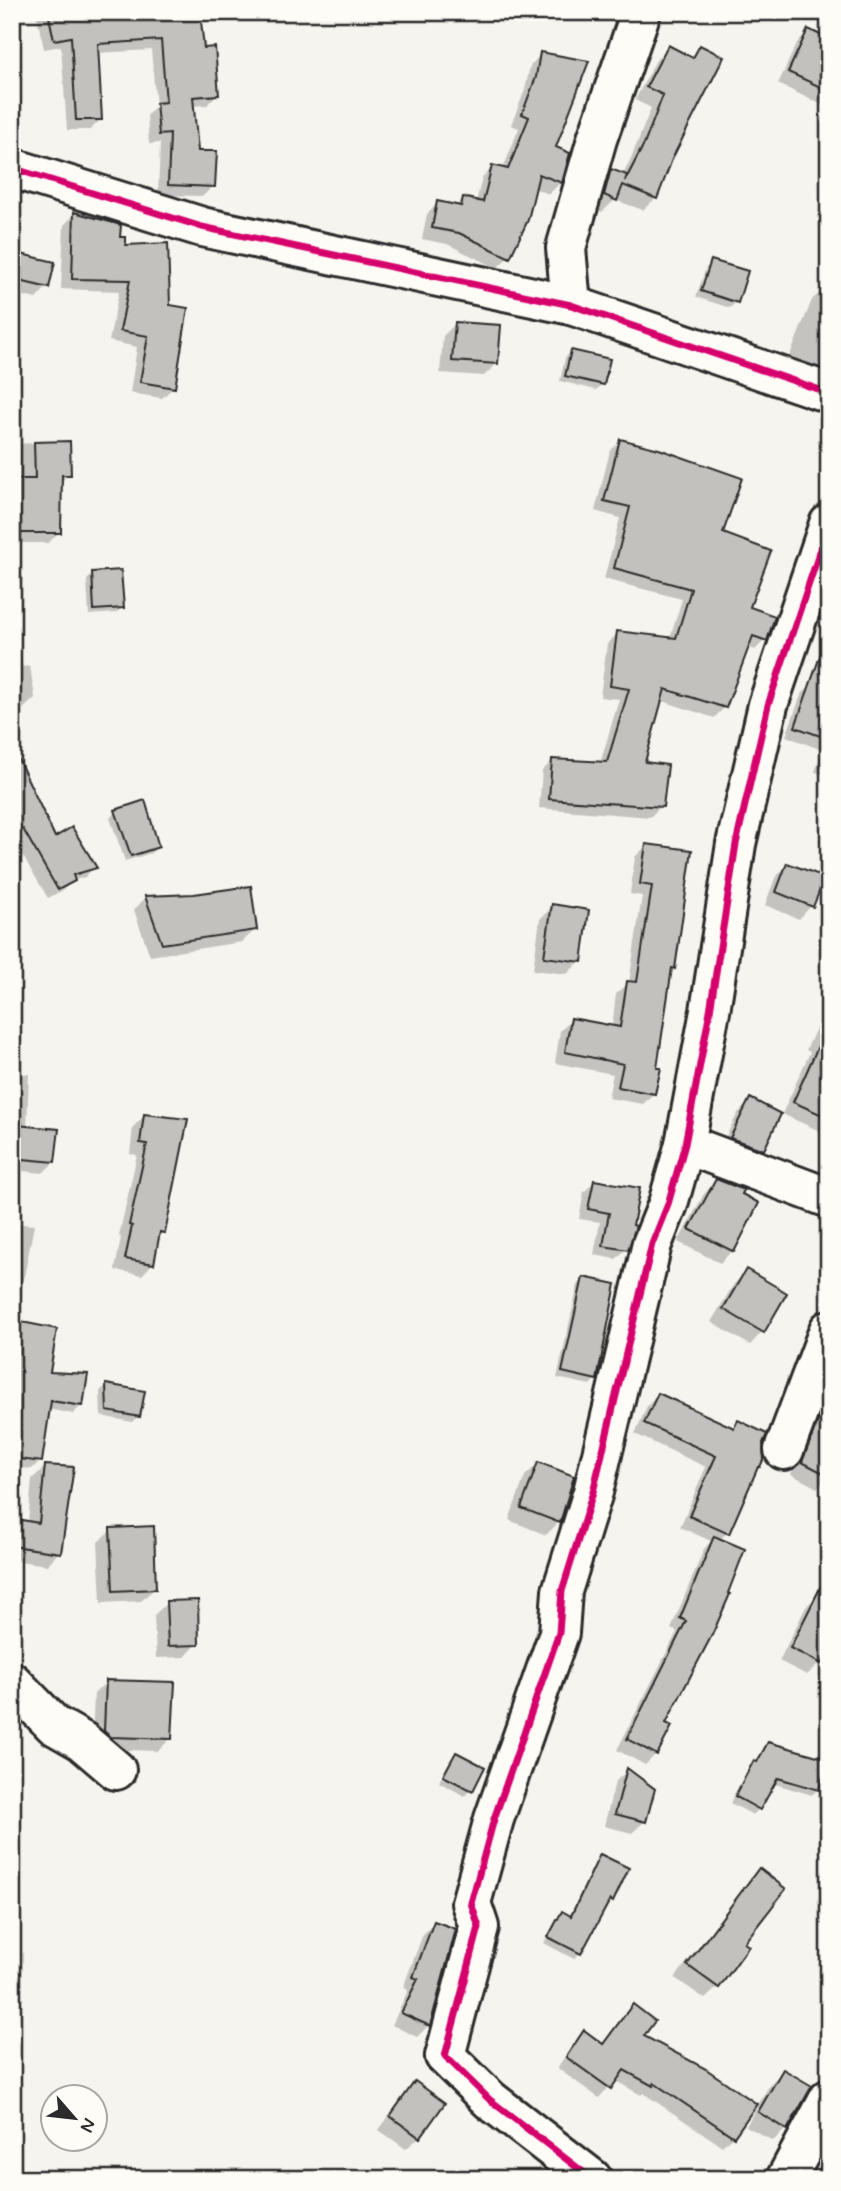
<svg xmlns="http://www.w3.org/2000/svg" width="841" height="2191" font-family="Mynerve,sans-serif">
	<rect width="100%" height="100%" fill="#f5f4ef"/>
	<filter id="ink" filterUnits="userSpaceOnUse"><feTurbulence type="fractalNoise" baseFrequency=".0143" numOctaves="2"/><feDisplacementMap in="SourceGraphic" scale="14" xChannelSelector="R" yChannelSelector="G"/><feConvolveMatrix kernelMatrix="1 2 1 2 8 2 1 2 1" color-interpolation-filters="sRGB"/></filter>
	<g filter="url(#ink)">
		<g fill="#0003">
			<polygon points="36,12 198,12 203,50 217,94 207,105 192,106 196,152 213,186 203,196 158,195 160,143 149,144 147,115 156,106 151,50 96,53 100,120 90,130 67,130 61,46 44,49"/>
			<polygon points="808,31 829,41 829,108 778,84 797,43"/>
			<polygon points="669,47 690,58 700,47 672,157 656,198 643,210 615,200 602,212 592,208 599,184 612,171 623,175 632,156 651,108 635,100 656,60"/>
			<polygon points="541,54 554,148 568,154 560,183 549,194 534,188 508,257 497,268 447,244 422,239 427,214 438,203 456,206 463,199 476,202 482,178 493,167 503,169 519,128 511,125 525,90 530,66"/>
			<polygon points="75,214 119,239 174,387 162,398 130,393 137,347 109,341 119,291 61,289 64,225"/>
			<polygon points="12,254 53,263 47,287 36,299 12,293"/>
			<polygon points="712,262 736,302 730,308 696,297 706,268"/>
			<polygon points="829,284 829,382 786,365 812,300"/>
			<polygon points="455,324 496,364 484,376 440,373 443,336"/>
			<polygon points="571,352 602,384 596,390 560,381 565,358"/>
			<polygon points="620,441 721,534 748,608 765,640 755,650 747,647 725,707 714,718 660,700 642,763 661,806 650,817 539,808 542,771 552,761 600,764 619,699 600,697 607,644 618,633 670,639 682,599 604,579 620,518 595,511 610,451"/>
			<polygon points="68,442 69,474 60,483 59,532 48,543 12,543 12,444"/>
			<polygon points="93,574 122,607 116,613 89,615 87,580"/>
			<polygon points="17,633 22,667 30,666 35,698 23,709 12,711 12,634"/>
			<polygon points="811,685 829,692 829,776 815,772 822,750 786,736 801,695"/>
			<polygon points="12,753 54,840 94,867 85,877 72,881 63,890 48,898 12,838"/>
			<polygon points="116,812 157,847 151,853 125,861 110,818"/>
			<polygon points="646,846 690,852 655,1069 654,1093 643,1104 608,1098 613,1074 555,1063 560,1031 571,1020 612,1027 616,994 629,983 642,896 630,894 635,857"/>
			<polygon points="787,865 811,906 799,919 765,905 775,878"/>
			<polygon points="146,897 255,930 242,942 150,956 134,910"/>
			<polygon points="553,906 580,961 567,974 533,970 540,919"/>
			<polygon points="829,1012 829,1135 782,1114 810,1052 806,1050 819,1022"/>
			<polygon points="12,1073 29,1074 27,1128 56,1150 54,1162 43,1173 12,1170"/>
			<polygon points="750,1101 762,1149 749,1162 719,1150 738,1113"/>
			<polygon points="144,1116 164,1232 157,1238 153,1263 142,1275 115,1270 121,1237 119,1236 137,1155 130,1154 133,1127"/>
			<polygon points="716,1181 732,1251 720,1263 678,1242 704,1194"/>
			<polygon points="594,1182 626,1249 616,1259 594,1255 600,1222 579,1219 584,1192"/>
			<polygon points="12,1223 34,1225 18,1309 21,1309 19,1323 48,1374 81,1406 73,1414 48,1409 40,1461 32,1469 12,1467"/>
			<polygon points="747,1271 762,1332 750,1345 711,1322 734,1284"/>
			<polygon points="584,1279 596,1379 590,1385 557,1378 578,1285"/>
			<polygon points="106,1386 138,1416 132,1422 101,1416 100,1391"/>
			<polygon points="658,1395 732,1429 738,1422 755,1470 727,1533 719,1540 656,1754 645,1765 617,1750 677,1632 671,1629 704,1549 711,1541 680,1527 706,1467 635,1434 647,1406"/>
			<polygon points="829,1398 829,1477 817,1488 791,1474 810,1425 820,1416"/>
			<polygon points="538,1464 559,1522 546,1535 509,1520 525,1476"/>
			<polygon points="45,1467 59,1552 47,1565 12,1560 12,1526 17,1521 28,1523 32,1479"/>
			<polygon points="111,1530 154,1589 141,1601 101,1603 98,1542"/>
			<polygon points="818,1594 820,1663 807,1675 779,1661 806,1607"/>
			<polygon points="167,1603 197,1644 185,1657 156,1658 154,1615"/>
			<polygon points="106,1682 170,1739 158,1751 98,1749 92,1744 94,1694"/>
			<polygon points="768,1744 818,1789 812,1795 772,1783 759,1809 753,1815 730,1803 748,1769 755,1763"/>
			<polygon points="456,1754 471,1790 465,1796 439,1782 450,1760"/>
			<polygon points="628,1770 645,1821 632,1833 604,1826 615,1782"/>
			<polygon points="601,1856 612,1901 605,1906 580,1953 574,1959 544,1943 556,1919 562,1913 569,1917 595,1862"/>
			<polygon points="759,1871 718,1987 705,1999 675,1978 747,1883"/>
			<polygon points="434,1923 454,1930 428,2026 417,2037 392,2025 408,1990 403,1988 423,1934"/>
			<polygon points="633,2006 641,2037 733,2136 722,2146 643,2093 641,2095 614,2080 599,2098 557,2068 574,2043 584,2032 602,2045"/>
			<polygon points="783,2071 786,2129 773,2141 746,2126 770,2084"/>
			<polygon points="415,2083 419,2137 406,2149 379,2130 403,2096"/>
		</g>
		<g fill="#c2c1be" stroke="#2b2b2b" stroke-width="2">
			<polygon points="48,12 200,12 204,48 215,47 219,95 193,97 198,151 217,151 215,187 168,185 170,134 159,135 156,103 166,102 161,40 98,44 102,120 76,120 71,37 54,40"/>
			<polygon points="808,29 829,39 829,91 788,72"/>
			<polygon points="668,45 693,58 700,45 724,57 673,157 657,199 623,185 617,201 604,195 611,169 627,175 625,181 645,142 663,95 646,87"/>
			<polygon points="540,52 589,61 556,147 570,153 562,183 539,174 528,220 510,258 459,233 432,228 437,201 461,206 463,197 483,202 492,165 508,169 529,117 522,114 536,77"/>
			<polygon points="74,212 121,225 120,237 126,237 126,245 168,243 170,305 188,308 175,388 140,382 148,336 120,331 130,280 72,279"/>
			<polygon points="21,254 55,262 49,288 15,280"/>
			<polygon points="711,260 748,271 738,303 701,291"/>
			<polygon points="455,322 501,325 498,364 452,361"/>
			<polygon points="571,350 610,359 604,385 565,376"/>
			<polygon points="620,439 659,449 742,478 723,533 771,551 750,607 775,616 767,641 753,636 726,708 665,689 645,762 668,765 663,807 549,799 552,759 607,762 629,689 610,686 617,631 676,638 691,589 614,568 630,507 604,501"/>
			<polygon points="70,441 71,475 62,475 61,533 12,533 12,479 35,479 34,442"/>
			<polygon points="121,570 124,608 94,610 92,572"/>
			<polygon points="825,642 829,643 829,739 795,727"/>
			<polygon points="12,746 55,837 72,827 97,868 73,875 75,881 58,890 23,829 12,834"/>
			<polygon points="145,800 159,847 131,856 115,810"/>
			<polygon points="646,844 692,850 675,969 672,968 657,1068 661,1068 655,1094 618,1087 623,1064 565,1052 571,1018 620,1027 627,981 637,982 652,886 640,884"/>
			<polygon points="787,863 825,877 813,907 776,892"/>
			<polygon points="251,886 257,930 162,944 145,896 194,894"/>
			<polygon points="552,904 589,910 582,962 544,957"/>
			<polygon points="829,1022 829,1118 793,1102"/>
			<polygon points="750,1098 781,1114 764,1150 730,1138"/>
			<polygon points="144,1114 188,1119 165,1233 160,1232 154,1264 125,1259 132,1226 129,1225 147,1144 140,1143"/>
			<polygon points="16,1125 59,1129 55,1162 12,1158"/>
			<polygon points="716,1179 744,1190 742,1194 759,1203 734,1252 689,1229"/>
			<polygon points="594,1180 640,1188 633,1225 636,1226 628,1250 603,1246 609,1213 588,1209"/>
			<polygon points="746,1269 787,1293 764,1333 723,1309"/>
			<polygon points="583,1277 616,1284 597,1380 562,1372"/>
			<polygon points="12,1320 57,1329 50,1372 88,1374 83,1406 51,1401 42,1462 12,1458"/>
			<polygon points="106,1384 145,1391 140,1417 107,1411"/>
			<polygon points="658,1393 734,1428 738,1420 767,1434 763,1443 764,1458 760,1467 758,1467 729,1534 689,1516 716,1456 644,1423"/>
			<polygon points="829,1393 829,1476 802,1462"/>
			<polygon points="538,1462 574,1476 560,1523 521,1508"/>
			<polygon points="45,1465 74,1467 61,1553 12,1546 16,1519 39,1523"/>
			<polygon points="154,1526 156,1589 113,1591 110,1528"/>
			<polygon points="714,1536 745,1549 728,1593 730,1594 713,1633 666,1723 672,1726 657,1755 627,1739 686,1621 680,1618"/>
			<polygon points="829,1570 829,1649 822,1664 790,1648"/>
			<polygon points="198,1600 199,1645 168,1646 166,1601"/>
			<polygon points="106,1680 175,1682 172,1739 111,1737 104,1731"/>
			<polygon points="768,1742 828,1759 819,1790 778,1778 760,1810 735,1796 754,1760 757,1762"/>
			<polygon points="456,1752 485,1767 473,1791 443,1776"/>
			<polygon points="627,1768 655,1789 646,1822 615,1814"/>
			<polygon points="600,1854 629,1868 613,1902 610,1900 581,1954 548,1937 562,1911 571,1916"/>
			<polygon points="759,1868 786,1889 744,1943 749,1946 719,1988 687,1965"/>
			<polygon points="434,1921 456,1929 430,2026 401,2013 418,1979 413,1977"/>
			<polygon points="633,2004 655,2021 644,2036 706,2069 757,2104 734,2137 654,2083 653,2086 624,2070 611,2089 566,2057 584,2030 603,2044"/>
			<polygon points="783,2069 812,2086 787,2130 758,2112"/>
			<polygon points="415,2081 445,2103 420,2138 390,2116"/>
		</g>
		<g fill="none" stroke-linecap="round" stroke-linejoin="round">
			<defs>
				<g id="minor">
					<polyline points="12,168 202,227 571,305 829,393"/>
					<polyline points="571,305 566,248 597,139 641,12"/>
					<polyline points="685,1144 829,1198"/>
					<polyline points="784,1450 829,1330"/>
					<polyline points="12,1682 54,1725 82,1741 116,1770"/>
					<polyline points="592,2179 490,2100 445,2056 479,1927 471,1903 494,1819 559,1633 562,1591 593,1492 652,1244 668,1204 685,1144 710,1011 736,844 768,705 829,524"/>
					<polyline points="786,2179 829,2099"/>
				</g>
			</defs>
			<use href="#minor" stroke="#2b2b2b" stroke-width="44"/>
			<use href="#minor" stroke="#fdfcf7" stroke-width="38"/>
			<defs>
				<g id="cycleway">
					<polyline points="12,168 202,227 571,305 829,393"/>
					<polyline points="592,2179 490,2100 445,2056 479,1927 471,1903 494,1819 559,1633 562,1591 593,1492 652,1244 668,1204 685,1144 710,1011 736,844 768,705 829,524"/>
				</g>
			</defs>
			<use href="#cycleway" stroke="#fdfcf7" stroke-width="11"/>
			<use href="#cycleway" stroke="#d6006c" stroke-width="7"/>
		</g>
	</g>
	<rect width="841" height="2191" fill="none" stroke="#fdfcf7" stroke-width="42"/>
	<rect x="21" y="21" width="799" height="2149" fill="none" stroke="#2b2b2b" stroke-width="2.5" filter="url(#ink)"/>
	<g transform="translate(74 2118) rotate(118)"><circle r="33" fill="#fdfcf7" stroke="#a9a8a5" stroke-width="2"/>
	<path d="M0-5L12 26L0 18L-12 26Z" fill="#2b2b2b"/>
	<text y="-10" font-size="19" font-weight="bold" text-anchor="middle" fill="#2b2b2b">N</text>
	</g>
</svg>
